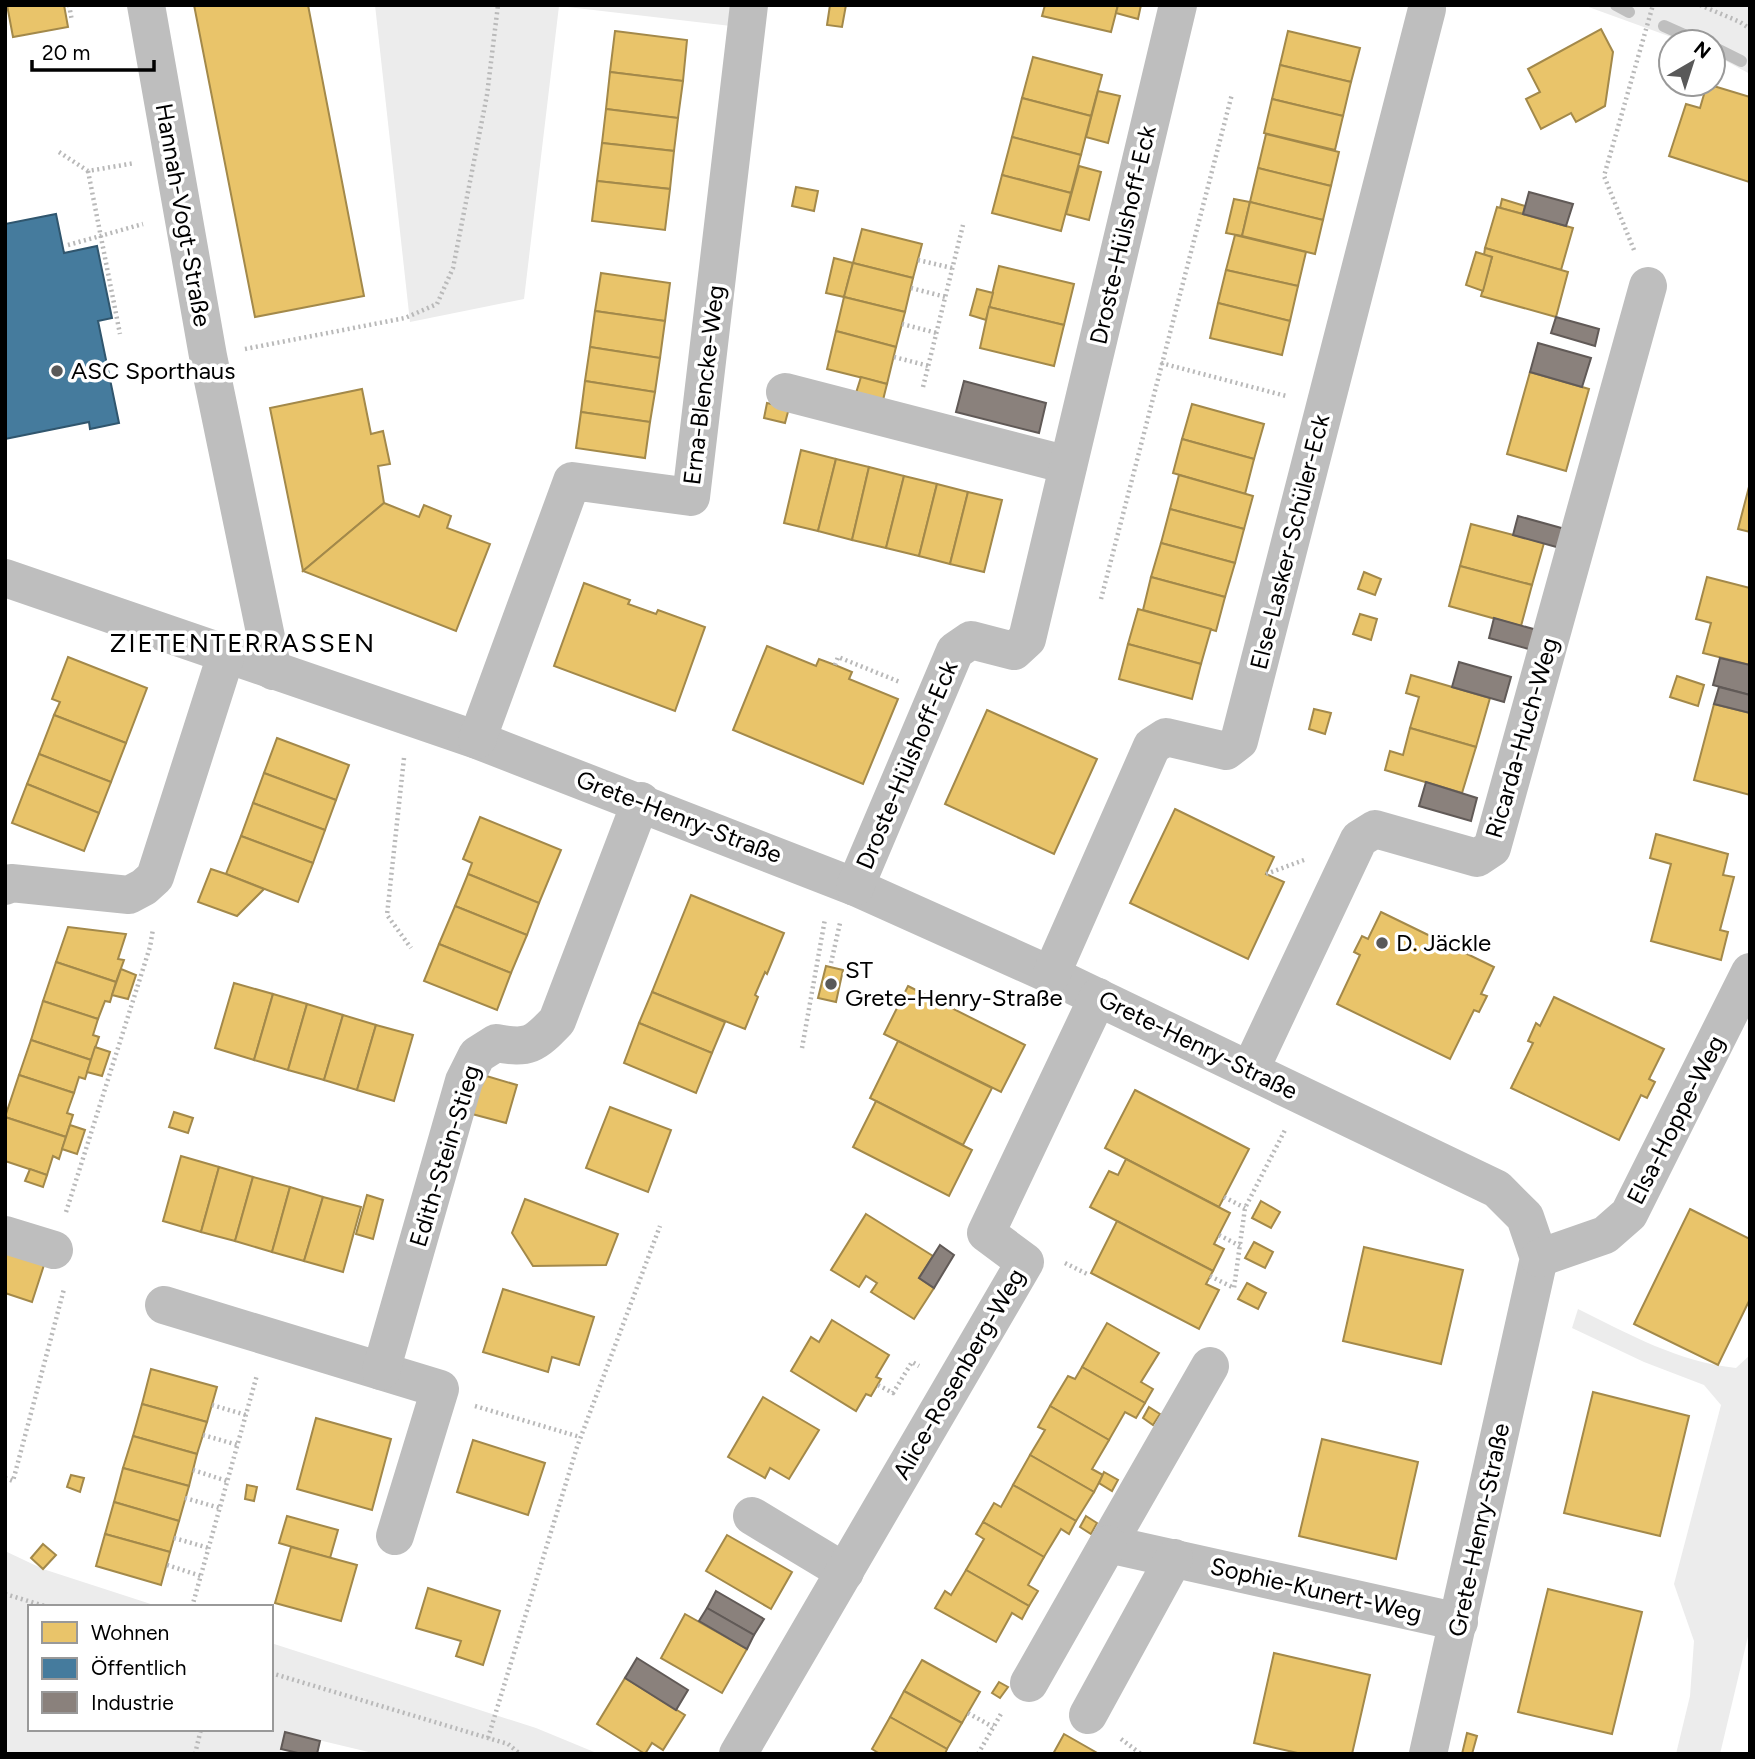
<svg xmlns="http://www.w3.org/2000/svg" width="1755" height="1759" font-family="Figtree,sans-serif">
	<rect width="100%" height="100%" fill="#fff"/>
	<g fill="#ececec">
		<polygon points="375,5 732,5 731,26 559,6 524,299 410,322"/>
		<polygon points="1583,5 1750,5 1750,74 1713,54 1713,42 1685,42"/>
		<path d="M1578 1309C1629 1334 1678 1362 1736 1368L1750 1355V1628L1720 1754H1676L1690 1696 1694 1641 1674 1584 1721 1405 1704 1385 1644 1362 1572 1328Z"/>
		<polygon points="5,1551 43,1569 160,1607 30,1607 30,1729 271,1729 271,1643 536,1728 599,1754 377,1754 285,1732 280,1754 5,1754"/>
	</g>
	<g fill="#e9c46a" stroke="#a3894a" stroke-width="2">
		<polygon points="7,5 64,5 68,27 13,37"/>
		<polygon points="194,5 308,5 364,296 255,317"/>
		<polygon points="830,5 846,5 842,27 827,25"/>
		<polygon points="1045,5 1118,5 1111,32 1042,16"/>
		<polygon points="1118,5 1141,5 1138,19 1116,13"/>
		<polygon points="1601,29 1613,52 1605,106 1576,122 1571,113 1541,129 1526,99 1540,92 1528,69"/>
		<polygon points="615,31 687,40 683,81 610,72"/>
		<polygon points="1288,31 1360,48 1351,82 1280,65"/>
		<polygon points="1033,57 1102,75 1091,116 1022,98"/>
		<polygon points="1280,65 1351,82 1343,116 1272,99"/>
		<polygon points="610,72 683,81 678,118 606,109"/>
		<polygon points="1707,84 1750,97 1749,182 1669,156 1686,104 1700,108"/>
		<polygon points="1098,91 1120,96 1108,143 1086,137"/>
		<polygon points="1022,98 1091,116 1081,155 1012,137"/>
		<polygon points="1272,99 1343,116 1335,150 1264,133"/>
		<polygon points="606,109 678,118 674,151 602,143"/>
		<polygon points="1266,134 1339,152 1331,186 1258,168"/>
		<polygon points="1012,137 1081,155 1071,193 1002,175"/>
		<polygon points="602,143 674,151 670,189 597,181"/>
		<polygon points="1079,166 1101,172 1089,220 1066,214"/>
		<polygon points="1258,168 1331,186 1323,220 1250,202"/>
		<polygon points="1002,175 1071,193 1061,231 992,213"/>
		<polygon points="597,181 670,189 665,230 592,221"/>
		<polygon points="796,187 818,191 814,211 792,206"/>
		<polygon points="1234,199 1250,202 1242,236 1226,233"/>
		<polygon points="1502,199 1525,206 1523,214 1500,208"/>
		<polygon points="1250,202 1323,220 1315,254 1242,236"/>
		<polygon points="1497,207 1573,228 1561,270 1485,248"/>
		<polygon points="862,229 922,244 913,278 853,263"/>
		<polygon points="1235,235 1306,252 1298,286 1226,270"/>
		<polygon points="1485,248 1568,272 1556,317 1481,296 1492,257 1484,255"/>
		<polygon points="1476,252 1492,257 1483,291 1466,285"/>
		<polygon points="834,258 853,263 844,297 826,293"/>
		<polygon points="853,263 913,278 905,312 844,297"/>
		<polygon points="999,266 1074,284 1064,325 989,307"/>
		<polygon points="1226,270 1298,286 1290,321 1218,303"/>
		<polygon points="601,273 670,283 665,321 595,311"/>
		<polygon points="977,289 993,293 986,320 970,315"/>
		<polygon points="844,297 905,312 896,347 836,331"/>
		<polygon points="1218,303 1290,321 1282,355 1210,338"/>
		<polygon points="989,307 1064,325 1054,366 980,348"/>
		<polygon points="595,311 665,321 660,358 590,347"/>
		<polygon points="836,331 896,347 887,384 827,369"/>
		<polygon points="590,347 660,358 655,392 585,381"/>
		<polygon points="1530,372 1589,389 1566,471 1507,454"/>
		<polygon points="861,377 887,384 883,400 856,393"/>
		<polygon points="585,381 655,392 650,422 581,412"/>
		<polygon points="362,389 371,434 383,431 390,464 378,466 384,503 303,571 270,408"/>
		<polygon points="767,403 789,408 785,423 764,418"/>
		<polygon points="1192,404 1264,424 1254,459 1182,439"/>
		<polygon points="581,412 650,422 645,458 576,448"/>
		<polygon points="1182,439 1254,459 1245,494 1173,473"/>
		<polygon points="801,450 836,459 818,531 784,523"/>
		<polygon points="836,459 869,467 852,540 818,531"/>
		<polygon points="869,467 904,476 886,548 852,540"/>
		<polygon points="1179,475 1253,496 1244,529 1170,509"/>
		<polygon points="904,476 937,484 919,556 886,548"/>
		<polygon points="1750,483 1750,532 1738,529"/>
		<polygon points="937,484 968,492 950,564 919,556"/>
		<polygon points="968,492 1002,500 984,572 950,564"/>
		<polygon points="384,503 419,517 424,505 451,516 447,528 490,544 456,631 303,571"/>
		<polygon points="1170,509 1244,529 1235,563 1161,543"/>
		<polygon points="1471,524 1544,543 1532,585 1460,566"/>
		<polygon points="1161,543 1235,563 1225,597 1151,577"/>
		<polygon points="1460,566 1532,585 1521,626 1449,606"/>
		<polygon points="1364,572 1381,579 1375,595 1358,589"/>
		<polygon points="1151,577 1225,597 1216,631 1143,610"/>
		<polygon points="1707,577 1750,588 1750,665 1703,653 1711,623 1696,619"/>
		<polygon points="584,583 630,600 628,604 656,614 658,610 705,627 675,711 554,666"/>
		<polygon points="1138,609 1211,629 1201,664 1128,644"/>
		<polygon points="1360,614 1377,619 1371,640 1353,634"/>
		<polygon points="1128,644 1201,664 1192,699 1119,679"/>
		<polygon points="767,646 816,666 819,659 835,665 852,672 849,679 898,699 863,784 733,730"/>
		<polygon points="68,657 147,688 126,743 54,715 60,702 52,699"/>
		<polygon points="1411,675 1490,698 1476,747 1410,728 1419,697 1406,693"/>
		<polygon points="1677,676 1704,685 1698,706 1670,697"/>
		<polygon points="1714,704 1750,713 1750,795 1694,780"/>
		<polygon points="1314,709 1331,713 1325,734 1309,729"/>
		<polygon points="987,710 1097,759 1054,854 945,804"/>
		<polygon points="54,715 126,743 111,782 39,754"/>
		<polygon points="1410,728 1476,747 1462,793 1385,770 1390,751 1403,755"/>
		<polygon points="277,738 349,765 336,800 264,773"/>
		<polygon points="39,754 111,782 99,813 27,784"/>
		<polygon points="264,773 336,800 325,830 253,803"/>
		<polygon points="27,784 99,813 84,851 12,823"/>
		<polygon points="253,803 325,830 313,863 241,836"/>
		<polygon points="1175,809 1274,857 1266,874 1284,882 1248,959 1130,903"/>
		<polygon points="480,817 561,850 539,903 468,874 472,863 463,859"/>
		<polygon points="1656,834 1728,854 1723,875 1734,877 1720,930 1728,932 1721,960 1651,941 1671,864 1650,858"/>
		<polygon points="241,836 313,863 298,902 226,874"/>
		<polygon points="211,869 226,874 264,889 237,916 198,902"/>
		<polygon points="468,874 539,903 527,935 455,906"/>
		<polygon points="691,895 784,933 767,974 765,972 755,995 758,997 745,1029 652,992"/>
		<polygon points="455,906 527,935 511,973 439,944"/>
		<polygon points="1381,912 1494,967 1481,994 1487,996 1479,1012 1474,1010 1450,1059 1337,1004 1360,955 1354,952 1362,936 1368,939"/>
		<polygon points="68,927 126,934 118,959 124,960 116,982 56,962"/>
		<polygon points="439,944 511,973 497,1010 424,981"/>
		<polygon points="56,962 116,982 110,1002 105,1001 98,1019 43,1001"/>
		<polygon points="826,966 843,970 836,1002 818,998"/>
		<polygon points="121,969 136,975 128,999 112,995"/>
		<polygon points="234,983 273,994 254,1060 215,1048"/>
		<polygon points="908,986 1025,1045 1001,1092 884,1034"/>
		<polygon points="652,992 725,1022 712,1053 639,1023"/>
		<polygon points="273,994 307,1004 288,1070 254,1060"/>
		<polygon points="1554,997 1664,1049 1649,1079 1655,1082 1647,1098 1641,1095 1619,1140 1511,1088 1533,1043 1528,1041 1536,1023 1540,1026"/>
		<polygon points="43,1001 98,1019 93,1035 99,1037 91,1060 31,1040"/>
		<polygon points="307,1004 343,1015 324,1080 288,1070"/>
		<polygon points="343,1015 376,1025 357,1090 324,1080"/>
		<polygon points="639,1023 712,1053 696,1093 624,1063"/>
		<polygon points="376,1025 413,1035 394,1101 357,1090"/>
		<polygon points="31,1040 91,1060 85,1079 79,1077 74,1093 19,1075"/>
		<polygon points="898,1041 992,1088 963,1145 870,1098"/>
		<polygon points="95,1047 110,1052 102,1076 87,1072"/>
		<polygon points="19,1075 74,1093 67,1113 73,1115 66,1137 5,1117"/>
		<polygon points="483,1075 517,1085 506,1123 472,1114"/>
		<polygon points="1135,1090 1249,1149 1219,1207 1105,1148"/>
		<polygon points="876,1101 972,1150 949,1196 853,1147"/>
		<polygon points="610,1107 671,1130 648,1192 586,1168"/>
		<polygon points="174,1112 193,1118 188,1133 169,1127"/>
		<polygon points="5,1117 66,1137 59,1159 53,1156 47,1175 5,1161"/>
		<polygon points="70,1125 85,1130 77,1154 62,1149"/>
		<polygon points="181,1156 219,1167 201,1232 163,1221"/>
		<polygon points="1126,1159 1230,1213 1214,1244 1224,1249 1213,1271 1090,1207 1109,1171 1118,1175"/>
		<polygon points="219,1167 253,1177 235,1241 201,1232"/>
		<polygon points="30,1169 47,1175 43,1187 25,1181"/>
		<polygon points="253,1177 290,1187 272,1252 235,1241"/>
		<polygon points="290,1187 323,1197 304,1261 272,1252"/>
		<polygon points="367,1195 383,1200 373,1239 356,1234"/>
		<polygon points="323,1197 361,1207 343,1272 304,1261"/>
		<polygon points="525,1199 618,1234 606,1265 533,1266 512,1233"/>
		<polygon points="1261,1201 1280,1212 1271,1228 1252,1218"/>
		<polygon points="1690,1209 1750,1239 1750,1299 1718,1365 1634,1324"/>
		<polygon points="866,1214 933,1256 919,1278 934,1288 914,1319 871,1292 877,1283 866,1276 859,1287 831,1270"/>
		<polygon points="1117,1221 1213,1271 1206,1284 1219,1290 1199,1329 1091,1273"/>
		<polygon points="1254,1242 1273,1252 1265,1268 1245,1258"/>
		<polygon points="1364,1247 1463,1270 1441,1364 1343,1341"/>
		<polygon points="5,1252 44,1265 32,1302 5,1293"/>
		<polygon points="1247,1283 1266,1293 1258,1309 1238,1299"/>
		<polygon points="503,1289 594,1317 579,1365 552,1357 548,1372 483,1352"/>
		<polygon points="832,1320 889,1355 876,1377 881,1379 871,1396 866,1394 856,1411 791,1371 811,1337 819,1342"/>
		<polygon points="1107,1323 1159,1353 1141,1382 1153,1389 1145,1403 1082,1367"/>
		<polygon points="1082,1367 1145,1403 1136,1418 1125,1412 1109,1440 1050,1406 1068,1376 1075,1379"/>
		<polygon points="151,1369 217,1387 207,1422 142,1404"/>
		<polygon points="1593,1392 1689,1416 1660,1536 1564,1513"/>
		<polygon points="763,1397 819,1430 789,1479 770,1468 765,1478 728,1457"/>
		<polygon points="142,1404 207,1422 197,1454 133,1436"/>
		<polygon points="1050,1406 1109,1440 1092,1469 1103,1475 1094,1492 1030,1455 1045,1430 1038,1427"/>
		<polygon points="1149,1407 1160,1414 1153,1425 1143,1418"/>
		<polygon points="316,1418 391,1439 372,1510 297,1489"/>
		<polygon points="133,1436 197,1454 189,1486 123,1468"/>
		<polygon points="1322,1439 1418,1462 1396,1559 1299,1536"/>
		<polygon points="473,1440 545,1463 528,1515 457,1492"/>
		<polygon points="1030,1455 1094,1492 1076,1521 1013,1485"/>
		<polygon points="123,1468 189,1486 179,1521 114,1502"/>
		<polygon points="1104,1472 1118,1480 1112,1491 1099,1483"/>
		<polygon points="71,1475 84,1478 80,1492 67,1487"/>
		<polygon points="247,1485 257,1487 254,1501 245,1499"/>
		<polygon points="1013,1485 1076,1521 1069,1534 1061,1529 1044,1557 983,1522 994,1503 1001,1507"/>
		<polygon points="114,1502 179,1521 170,1552 105,1534"/>
		<polygon points="287,1516 338,1530 330,1558 279,1543"/>
		<polygon points="1086,1516 1097,1523 1091,1534 1080,1527"/>
		<polygon points="983,1522 1044,1557 1028,1585 1038,1591 1029,1606 966,1570 984,1539 976,1534"/>
		<polygon points="105,1534 170,1552 161,1585 96,1566"/>
		<polygon points="727,1535 792,1572 771,1609 706,1571"/>
		<polygon points="43,1544 56,1555 43,1569 31,1558"/>
		<polygon points="291,1547 357,1565 341,1621 275,1603"/>
		<polygon points="966,1570 1029,1606 1022,1619 1012,1613 996,1642 935,1608 945,1591 951,1595"/>
		<polygon points="428,1588 500,1611 483,1665 456,1656 461,1641 416,1628"/>
		<polygon points="1548,1589 1642,1612 1612,1734 1518,1712"/>
		<polygon points="685,1614 747,1649 722,1693 661,1658"/>
		<polygon points="1274,1653 1370,1675 1352,1754 1302,1754 1254,1743"/>
		<polygon points="922,1660 980,1692 962,1723 904,1691"/>
		<polygon points="625,1678 685,1715 663,1750 652,1743 645,1754 597,1724"/>
		<polygon points="999,1682 1008,1687 1000,1698 992,1693"/>
		<polygon points="904,1691 962,1723 947,1749 890,1717"/>
		<polygon points="890,1717 947,1749 945,1754 880,1754 872,1749"/>
		<polygon points="1467,1733 1477,1736 1472,1754 1462,1754"/>
		<polygon points="1064,1734 1099,1754 1053,1754"/>
	</g>
	<polygon fill="#457b9d" stroke="#30566e" stroke-width="2" points="56,214 64,253 97,246 112,318 98,321 119,423 90,429 89,422 5,439 5,224"/>
	<g fill="#8a817c" stroke="#615a57" stroke-width="2">
		<polygon points="1529,192 1573,204 1566,226 1523,214"/>
		<polygon points="1556,317 1599,329 1595,346 1551,333"/>
		<polygon points="1538,343 1591,358 1582,387 1530,372"/>
		<polygon points="964,381 1046,403 1039,433 956,412"/>
		<polygon points="1518,516 1565,529 1560,548 1513,535"/>
		<polygon points="1494,618 1537,630 1532,650 1489,638"/>
		<polygon points="1720,658 1750,665 1750,695 1713,685"/>
		<polygon points="1459,662 1511,677 1504,702 1452,687"/>
		<polygon points="1719,687 1750,695 1750,713 1714,704"/>
		<polygon points="1426,782 1477,798 1471,821 1419,806"/>
		<polygon points="940,1245 954,1255 934,1288 919,1278"/>
		<polygon points="716,1591 764,1619 754,1635 707,1608"/>
		<polygon points="707,1608 754,1635 747,1649 699,1621"/>
		<polygon points="637,1658 688,1690 676,1710 625,1678"/>
		<polygon points="285,1732 320,1741 317,1754 302,1754 281,1749"/>
	</g>
	<g fill="none" stroke-linecap="round" stroke-linejoin="round">
		<g stroke="#bfbfbf" stroke-width="12">
			<polyline points="1616,5 1629,12"/>
			<polyline points="1664,26 1700,42"/>
			<polyline points="1713,47 1741,61"/>
		</g>
		<g stroke="#b9b9b9" stroke-width="4.5" stroke-dasharray="2 3.5" stroke-linecap="butt">
			<polyline points="69,5 72,21"/>
			<polyline points="1700,5 1740,22 1750,29"/>
			<polyline points="59,152 88,171 135,163"/>
			<polyline points="88,171 120,334"/>
			<polyline points="68,245 143,224"/>
			<polyline points="1634,250 1604,176 1653,5"/>
			<polyline points="918,260 952,268"/>
			<polyline points="911,288 946,297"/>
			<polyline points="902,324 937,333"/>
			<polyline points="245,349 405,318 437,304 453,268 487,95 498,5"/>
			<polyline points="894,357 929,366"/>
			<polyline points="1161,363 1286,396"/>
			<polyline points="923,387 963,225"/>
			<polyline points="1101,599 1232,94"/>
			<polyline points="835,665 838,657 900,682"/>
			<polyline points="404,758 387,915 411,948"/>
			<polyline points="1266,874 1304,860"/>
			<polyline points="831,963 840,923"/>
			<polyline points="802,1048 825,919"/>
			<polyline points="1224,1197 1245,1208"/>
			<polyline points="66,1212 150,947 153,929"/>
			<polyline points="1219,1235 1240,1246"/>
			<polyline points="1065,1263 1089,1275"/>
			<polyline points="1210,1276 1234,1288 1245,1208 1285,1130"/>
			<polyline points="878,1385 893,1393 912,1362 919,1366"/>
			<polyline points="212,1405 246,1415"/>
			<polyline points="475,1406 580,1437"/>
			<polyline points="203,1435 238,1445"/>
			<polyline points="193,1470 227,1481"/>
			<polyline points="5,1478 13,1481 64,1289"/>
			<polyline points="185,1498 220,1508"/>
			<polyline points="174,1538 209,1548"/>
			<polyline points="167,1565 201,1576"/>
			<polyline points="5,1594 48,1607"/>
			<polyline points="192,1607 257,1375"/>
			<polyline points="271,1673 508,1744 520,1754"/>
			<polyline points="968,1713 993,1727"/>
			<polyline points="488,1738 577,1447 660,1226"/>
			<polyline points="1121,1739 1141,1754"/>
			<polyline points="195,1754 201,1729"/>
			<polyline points="978,1754 1002,1712"/>
		</g>
		<g stroke="#bebebe" stroke-width="38">
			<polyline points="146,5 208,356 273,671"/>
			<polyline points="785,392 1068,465"/>
			<polyline points="5,578 477,740 855,887 1051,975 1497,1189 1525,1217 1539,1258 1428,1754"/>
			<polyline points="477,740 572,481 691,497 749,5"/>
			<polyline points="5,886 11,883 129,895 144,887 155,877 226,655"/>
			<polyline points="855,887 955,651 971,640 1014,651 1027,639 1178,5"/>
			<polyline points="1051,975 1152,746 1166,737 1226,751 1239,741 1427,9"/>
			<polyline points="1250,1070 1359,839 1375,829 1477,858 1492,848 1648,286"/>
			<polyline points="5,1235 54,1250"/>
			<polyline points="1539,1258 1605,1235 1629,1214 1750,972"/>
			<polyline points="164,1305 440,1389 395,1536"/>
			<polyline points="1210,1366 1108,1544 1459,1622"/>
			<path d="M381 1371 464 1081 477 1055 496 1043C529 1049 534 1045 557 1021L641 801"/>
			<polyline points="752,1516 845,1572"/>
			<polyline points="1029,1683 1108,1544"/>
			<polyline points="1088,1715 1174,1558"/>
			<polyline points="738,1754 1025,1262 986,1233 1098,997"/>
		</g>
	</g>
	<g fill="#595959" stroke="#fff" stroke-width="2.5">
		<circle cx="57" cy="371" r="7"/>
		<circle cx="1382" cy="943" r="7"/>
		<circle cx="831" cy="984" r="7"/>
	</g>
	<g text-anchor="middle" stroke-width="7" stroke-linejoin="round" paint-order="stroke">
		<g font-size="24" fill="#000" stroke="#fff">
			<text transform="translate(183 215) rotate(80)" y="8">Hannah-Vogt-Straße</text>
			<text transform="translate(1123 235) rotate(-77)" y="8">Droste-Hülshoff-Eck</text>
			<text transform="translate(704 385) rotate(-83)" y="8">Erna-Blencke-Weg</text>
			<text transform="translate(1290 542) rotate(-76)" y="8">Else-Lasker-Schüler-Eck</text>
			<text transform="translate(1522 738) rotate(-74)" y="8">Ricarda-Huch-Weg</text>
			<text transform="translate(907 765) rotate(-67)" y="8">Droste-Hülshoff-Eck</text>
			<text transform="translate(679 817) rotate(21)" y="8">Grete-Henry-Straße</text>
			<text transform="translate(1198 1045) rotate(26)" y="8">Grete-Henry-Straße</text>
			<text transform="translate(1676 1120) rotate(-63)" y="8">Elsa-Hoppe-Weg</text>
			<text transform="translate(445 1156) rotate(-73)" y="8">Edith-Stein-Stieg</text>
			<text transform="translate(959 1374) rotate(-60)" y="8">Alice-Rosenberg-Weg</text>
			<text transform="translate(1479 1530) rotate(-78)" y="8">Grete-Henry-Straße</text>
			<text transform="translate(1316 1590) rotate(13)" y="8">Sophie-Kunert-Weg</text>
		</g>
		<g font-size="24" fill="#000" stroke="#fff" text-anchor="start">
			<text x="71" y="379">ASC Sporthaus</text>
			<text x="1396" y="951">D. Jäckle</text>
			<text x="845" y="978">ST<tspan x="845" dy="28">Grete-Henry-Straße</tspan></text>
		</g>
		<g font-size="26" letter-spacing="2" fill="#000" stroke="#fff">
			<text x="243" y="652">ZIETENTERRASSEN</text>
		</g>
	</g>
	<rect width="1755" height="1759" fill="none" stroke="#000000" stroke-width="14"/>
	<rect x="28" y="1605" width="245" height="126" fill="#ffffff" stroke="#999999" stroke-width="2"/>
	<rect x="42" y="1622" width="35" height="21" fill="#e9c46a" stroke="#999999" stroke-width="2"/>
	<text x="91" y="1640" font-size="21" fill="#000000">Wohnen</text>
	<rect x="42" y="1658" width="35" height="21" fill="#457b9d" stroke="#999999" stroke-width="2"/>
	<text x="91" y="1675" font-size="21" fill="#000000">Öffentlich</text>
	<rect x="42" y="1692" width="35" height="21" fill="#8a817c" stroke="#999999" stroke-width="2"/>
	<text x="91" y="1710" font-size="21" fill="#000000">Industrie</text>
	<g transform="translate(1692 63) rotate(39)"><circle r="33" fill="#ffffff" stroke="#999999" stroke-width="2"/>
	<path d="M0-5L12 26L0 18L-12 26Z" fill="#595959"/>
	<text y="-10" font-size="19" font-weight="bold" text-anchor="middle" fill="#000000">N</text>
	</g>
	<path d="M32 60v10h122v-10" fill="none" stroke="#000000" stroke-width="3.5"/>
	<text x="42" y="60" font-size="21" fill="#000000" stroke="#ffffff" stroke-width="5" paint-order="stroke">20 m</text>
</svg>
